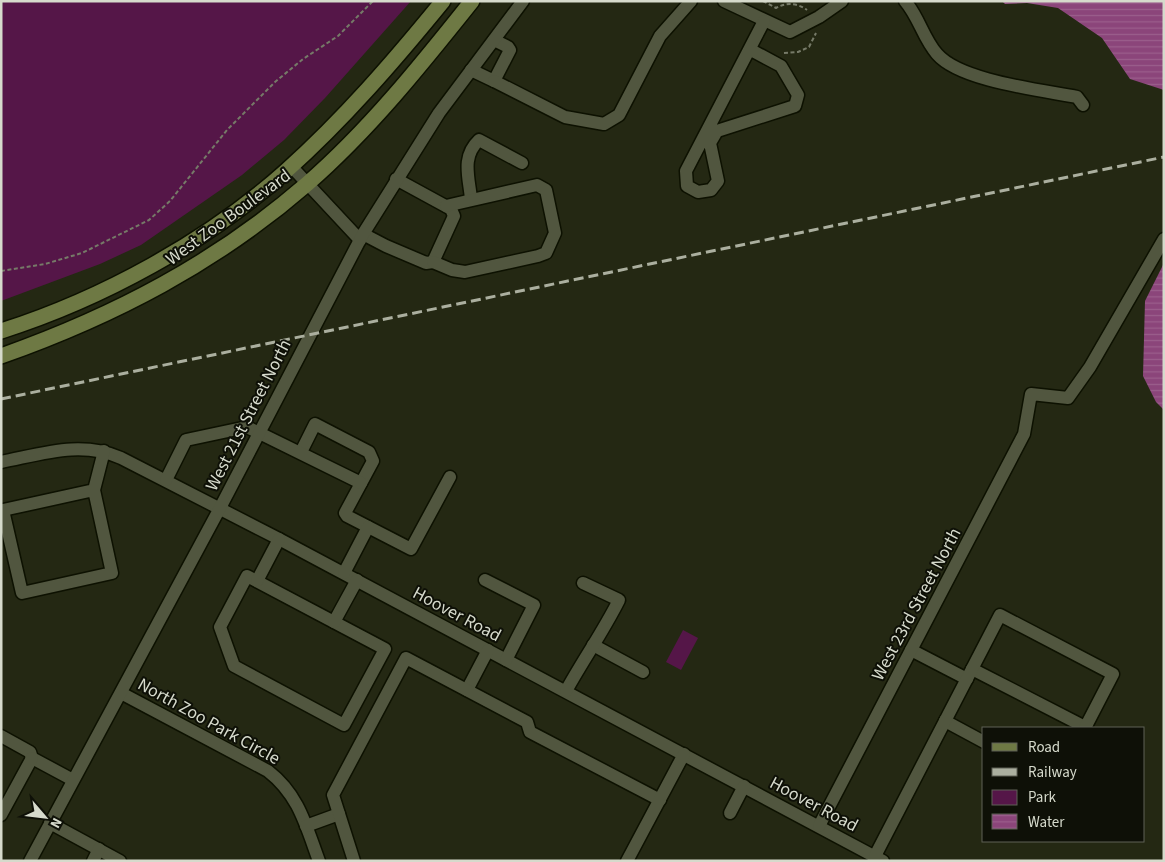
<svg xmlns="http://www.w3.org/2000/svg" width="1165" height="862" font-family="'Source Sans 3',sans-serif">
	<defs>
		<pattern id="water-rules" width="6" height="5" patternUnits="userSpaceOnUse" patternTransform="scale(1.25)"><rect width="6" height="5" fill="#8b457a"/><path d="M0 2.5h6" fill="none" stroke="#9b5f8c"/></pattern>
	</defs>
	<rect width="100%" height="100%" fill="#242813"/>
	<g fill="#551648">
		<polygon points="1,1 411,1 325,98 284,140 242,175 141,245 100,264 1,301"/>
		<polygon points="683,630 698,638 681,670 666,662"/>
	</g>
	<g fill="url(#water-rules)">
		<polygon points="1002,1 1164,1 1164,90 1130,79 1102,38 1058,8 1027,3 1005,4"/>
		<polygon points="1164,263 1164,410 1156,402 1143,376 1145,301"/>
	</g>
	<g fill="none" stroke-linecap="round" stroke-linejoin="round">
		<defs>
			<g id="minor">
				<polyline points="724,1 790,32 819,17 842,1"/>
				<path d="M905 1C919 17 923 38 937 54 960 81 1041 90 1077 97L1083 105"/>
				<polyline points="751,50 781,66 798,95 795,106 717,131 710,143 718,181 711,190 698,192 687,186 686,171 764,21"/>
				<polyline points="471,70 494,81 510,50 508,47 494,40"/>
				<polyline points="494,81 565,117 604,124 619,115 660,36 691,1"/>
				<polyline points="291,166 360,240"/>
				<path d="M471 199C469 177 461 157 479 140L522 163"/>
				<polyline points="363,234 386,246 426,263 433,262 454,216 451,209 396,179"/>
				<polyline points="433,262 452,270 465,272 538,256 546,253 555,233 546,190 537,185 446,206"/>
				<polyline points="301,452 315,424 369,452 373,461 345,513 347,516 411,549 450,477"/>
				<path d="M1 462C42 454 81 440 121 458L279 539 883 861"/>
				<polyline points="166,480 186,440 247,427 361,483"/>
				<polyline points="94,490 3,510 22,593 112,573 94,490 104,451"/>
				<polyline points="344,573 368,527"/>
				<polygon points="247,576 385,649 344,725 234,666 220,627"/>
				<polyline points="485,580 534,605 506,660"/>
				<polyline points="257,581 279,539"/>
				<polyline points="334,622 357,580"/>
				<polyline points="593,645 643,672"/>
				<polyline points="911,650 967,679"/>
				<polyline points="972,669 1085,727"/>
				<polyline points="467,690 488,650"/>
				<path d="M566 691C583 660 603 632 619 600L583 583"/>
				<path d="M121 693 268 771C299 795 306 826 319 861"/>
				<polyline points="945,721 984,742"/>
				<polyline points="1,736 30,752 32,758 73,780"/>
				<polyline points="730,813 744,786"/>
				<polyline points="1,815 32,758"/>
				<polyline points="50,823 120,861"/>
				<polyline points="306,826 339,814"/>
				<polyline points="819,826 1024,434 1031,394 1068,398 1090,367 1164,239"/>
				<polyline points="875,856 1000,615 1113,674 1085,728"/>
				<polyline points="30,861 220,508 363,234 439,113 523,1"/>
				<polyline points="93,861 99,849"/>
				<polyline points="354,861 333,795 406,658 527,722 530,732 660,800"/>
				<polyline points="627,861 684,754"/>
			</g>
			<g id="major">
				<path d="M1 331C102 299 208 241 286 171 344 119 394 61 443 1"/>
				<path d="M1 356C114 316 216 263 307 184 369 130 421 65 472 1"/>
			</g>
		</defs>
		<use href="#minor" stroke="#0d1101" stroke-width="15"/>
		<use href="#major" stroke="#0d1101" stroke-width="18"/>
		<g stroke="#767a68" stroke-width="2" stroke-dasharray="4 2.5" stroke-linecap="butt">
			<path d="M763 1 776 8C787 2 797 3 807 10"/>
			<polyline points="784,53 798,52 809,47 816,33"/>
			<polyline points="1,271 45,264 82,253 149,220 170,201 227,130 275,82 303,59 338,36 373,1"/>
		</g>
		<use href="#minor" stroke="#51563f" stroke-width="12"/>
		<use href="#major" stroke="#6e7944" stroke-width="15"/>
		<polyline stroke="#abaf9f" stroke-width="3" stroke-dasharray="10 5" stroke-linecap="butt" points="1,399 1164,157"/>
	</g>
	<g text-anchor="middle" stroke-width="4" stroke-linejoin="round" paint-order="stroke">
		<g font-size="18" fill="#d6dacc" stroke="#0e1007">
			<text transform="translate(228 217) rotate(-36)" y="6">West Zoo Boulevard</text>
			<text transform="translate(248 415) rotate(-63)" y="6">West 21st Street North</text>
			<text transform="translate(916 604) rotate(-62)" y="6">West 23rd Street North</text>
			<text transform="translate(457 614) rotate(28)" y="6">Hoover Road</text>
			<text transform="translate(209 721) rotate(29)" y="6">North Zoo Park Circle</text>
			<text transform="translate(814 804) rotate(28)" y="6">Hoover Road</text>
		</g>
	</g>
	<rect width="1165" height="862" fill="none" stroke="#d6dacc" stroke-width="5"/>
	<rect x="982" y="727" width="162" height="115" fill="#0e1007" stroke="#5e6156"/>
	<rect x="992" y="743" width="25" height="8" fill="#6e7944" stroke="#5e6156"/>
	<text x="1028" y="752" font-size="15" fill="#d6dacc">Road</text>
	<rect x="992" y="768" width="25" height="8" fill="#abaf9f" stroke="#5e6156"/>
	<text x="1028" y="777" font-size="15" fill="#d6dacc">Railway</text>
	<rect x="992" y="790" width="25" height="15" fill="#551648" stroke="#5e6156"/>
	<text x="1028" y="802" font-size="15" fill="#d6dacc">Park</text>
	<rect x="992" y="814" width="25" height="15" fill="url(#water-rules)" stroke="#5e6156"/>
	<text x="1028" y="827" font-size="15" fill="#d6dacc">Water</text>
	<g transform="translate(45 817) rotate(118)" stroke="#0e1007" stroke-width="4" paint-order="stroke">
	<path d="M0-4L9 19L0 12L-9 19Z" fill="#d6dacc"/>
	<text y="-8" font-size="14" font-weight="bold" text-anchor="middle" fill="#d6dacc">N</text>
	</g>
</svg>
